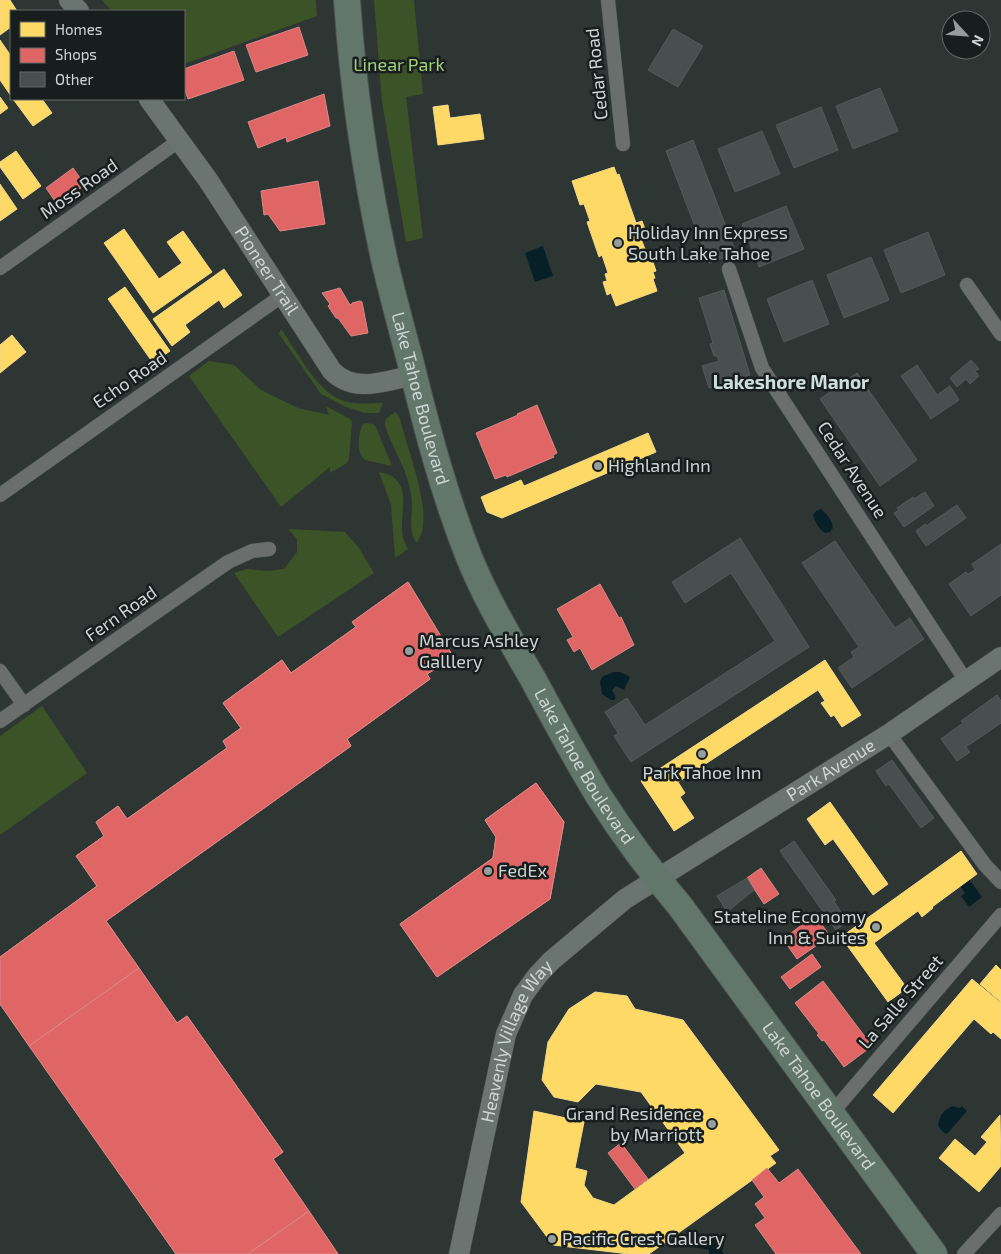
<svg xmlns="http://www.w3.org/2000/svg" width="1001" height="1254" font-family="'Exo 2',sans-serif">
	<rect width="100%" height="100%" fill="#2e3634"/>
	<g fill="#3b5327">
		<polygon points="102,0 316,0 317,16 184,64 184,11 112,11"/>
		<polygon points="374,0 414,0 423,94 406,97 423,238 406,242 382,102"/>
		<path d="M281 329C298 352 316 392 344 401 356 405 371 403 383 403L379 413H365L346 407 321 394 279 334Z"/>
		<polygon points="209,361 234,365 261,390 298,408 329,415 326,406 350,419 352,422 349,459 347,463 330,473 330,467 281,507 189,376"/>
		<path d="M396 412 400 419C407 447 427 498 423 525 423 532 420 537 417 543 408 531 412 520 412 506 412 495 409 483 405 472 402 463 384 429 385 423 386 417 391 415 396 412Z"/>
		<path d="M365 423 373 424 376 427 392 466 365 460C355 451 359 436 362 425Z"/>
		<path d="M379 472C413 478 401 506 402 530 402 537 405 543 408 549L395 558 391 505Z"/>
		<polygon points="288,529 345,532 359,548 374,573 278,637 234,573 247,569 267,571 284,569 297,552 297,539"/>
		<polygon points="42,706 87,773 0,835 0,736"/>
	</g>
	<g fill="#072028">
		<polygon points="543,246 553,276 535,282 525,253"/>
		<path d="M821 509C827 514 832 520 833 528L830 532 825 533C819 529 815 522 813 515L816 511Z"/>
		<polygon points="613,672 620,672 630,677 624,690 616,686 612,690 616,698 614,700 611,700 602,694 600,682 602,677"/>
		<polygon points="969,879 982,897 969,907 961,896 965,893 960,886"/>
		<path d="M952 1106 960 1108 962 1106 967 1111 947 1134 944 1133 938 1126C939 1117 943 1110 952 1106Z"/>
		<polygon points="695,1233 718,1237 724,1245 722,1251 724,1254 709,1254 709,1250 692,1247"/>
	</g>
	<g fill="#ffd966" stroke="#f0d887">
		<polygon points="0,0 10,0 17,11 11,11 11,27 0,35"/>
		<polygon points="0,40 11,56 11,96 0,80"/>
		<polygon points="0,97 8,108 0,114"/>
		<polygon points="13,99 42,99 52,113 33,126"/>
		<polygon points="448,105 450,118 480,114 484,139 438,145 433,107"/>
		<polygon points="16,151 41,186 23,199 0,167 0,162"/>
		<polygon points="614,167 617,175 619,174 636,223 642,221 645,229 638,231 648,257 651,256 656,271 653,272 655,278 653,279 657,291 616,306 611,293 607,295 603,282 607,281 605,274 608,273 602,255 599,257 587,222 590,221 584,204 580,205 572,181"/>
		<polygon points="0,184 17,209 0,221"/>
		<polygon points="124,229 159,279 182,263 167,242 183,231 212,272 153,313 104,243"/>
		<polygon points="224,269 242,295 224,308 219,300 185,325 190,332 172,346 153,319"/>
		<polygon points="125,287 170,351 153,363 108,299"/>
		<polygon points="12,335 26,352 0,373 0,345"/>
		<polygon points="648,433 656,452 502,518 487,512 481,497 521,480 524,486"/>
		<polygon points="825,660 861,715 842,727 834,715 831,717 821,703 825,701 818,690 678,782 685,793 680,797 694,818 674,831 641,781"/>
		<polygon points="830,802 888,884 873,895 833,839 825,845 807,819"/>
		<polygon points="961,851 977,874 932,907 933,908 922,917 918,911 874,943 907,988 888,1002 841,937"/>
		<polygon points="996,965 1001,970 1001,1002 980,984"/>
		<polygon points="972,979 1001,1003 1001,1039 993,1032 991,1034 974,1019 893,1113 873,1095"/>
		<polygon points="595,992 627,996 635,1009 683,1020 779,1150 770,1156 776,1163 649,1254 629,1254 553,1245 521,1202 534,1111 584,1122 575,1168 587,1171 584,1185 593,1198 614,1205 685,1153 641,1092 596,1084 578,1102 554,1097 542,1080 548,1042 569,1009"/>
		<polygon points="1000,1115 1001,1166 979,1192 939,1158 955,1139 975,1156 987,1142 981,1137"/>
	</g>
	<g fill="#e06666" stroke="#da8887">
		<polygon points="299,27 308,55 256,72 246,45"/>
		<polygon points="234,51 244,80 188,99 184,87 184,69"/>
		<polygon points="324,94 330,126 287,142 286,137 258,148 248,122"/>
		<polygon points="73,168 85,185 57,204 46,188"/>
		<polygon points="318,181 325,224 280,231 268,214 264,215 261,191"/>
		<polygon points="340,288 350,305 352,304 352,303 360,301 362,302 368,333 351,336 338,318 336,318 328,306 330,304 322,293"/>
		<polygon points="537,405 557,453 553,455 554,457 507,477 506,475 495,479 476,433 518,415 517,414"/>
		<polygon points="408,582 454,658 427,674 430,679 347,739 351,746 106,921 177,1023 187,1016 283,1152 273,1159 338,1254 176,1254 0,1004 0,957 97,886 76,856 104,836 96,822 118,806 127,819 227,748 223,741 241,728 223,703 282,660 291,673 356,627 352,622"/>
		<polygon points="408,582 454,658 427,674 430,679 347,739 351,746 106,921 139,968 29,1046 0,1004 0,957 97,886 76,856 104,836 96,822 118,806 127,819 227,748 223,741 241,728 223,703 282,660 291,673 356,627 352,622"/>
		<polygon points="600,584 619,618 621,617 634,645 592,670 580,648 574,652 567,640 573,637 557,609"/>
		<polygon points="536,783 564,822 550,899 437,977 400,924 493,858 496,837 485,820"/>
		<polygon points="536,783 564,822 550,899 437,977 400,924 493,858 496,837 485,820"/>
		<polygon points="761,868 779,894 764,904 747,878"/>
		<polygon points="815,915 830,936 797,959 783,939"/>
		<polygon points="812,954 821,967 790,989 781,977"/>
		<polygon points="139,968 177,1023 187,1016 283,1152 273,1159 309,1211 248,1254 176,1254 29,1046"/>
		<polygon points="823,981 872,1046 844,1067 824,1040 822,1041 817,1035 819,1034 795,1003"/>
		<polygon points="621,1143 648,1179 635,1189 608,1153"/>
		<polygon points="767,1168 779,1183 798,1169 861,1254 776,1254 755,1225 765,1218 755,1204 764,1197 752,1180"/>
		<polygon points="309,1211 338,1254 248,1254"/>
	</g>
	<g fill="#484f4e" stroke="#535a59">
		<polygon points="673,29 703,46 678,87 648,70"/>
		<polygon points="880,88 898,131 853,149 836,106"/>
		<polygon points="821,107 838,150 794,168 776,125"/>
		<polygon points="762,131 780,174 735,192 718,149"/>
		<polygon points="693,140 736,253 709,263 666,151"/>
		<polygon points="786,206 804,249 759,267 742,224"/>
		<polygon points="928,232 945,275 901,293 884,250"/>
		<polygon points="871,257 889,300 844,318 827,275"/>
		<polygon points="812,280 829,324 784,342 767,299"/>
		<polygon points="724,290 750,375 709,388 702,366 719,361 717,356 714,356 710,344 713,343 699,298"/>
		<polygon points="971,360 979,369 975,371 979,376 970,384 966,379 957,387 950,378"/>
		<polygon points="917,365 937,395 950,386 959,400 931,419 901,376"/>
		<polygon points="857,373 917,460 880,486 820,399"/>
		<polygon points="925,492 934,506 904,527 894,513 899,510 897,508 913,497 914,499"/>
		<polygon points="957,505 966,518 926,546 916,531 925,524 926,526"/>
		<polygon points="740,538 809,647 631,762 614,736 618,733 605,712 627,698 645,725 775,641 731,573 685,603 672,582"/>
		<polygon points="835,541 895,628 910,618 924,639 852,688 838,668 854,657 851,652 859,647 802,563"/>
		<polygon points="1001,544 1001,595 971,616 949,584 966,572 968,574 975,570 972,564"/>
		<polygon points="997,695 1001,701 1001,723 966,747 970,752 957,761 941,739 963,723 961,721"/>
		<polygon points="892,760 934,818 921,828 889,784 886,786 876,771"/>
		<polygon points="794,841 836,900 834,901 847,922 836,930 780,851"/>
		<polygon points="747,878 754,890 727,912 717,896"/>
	</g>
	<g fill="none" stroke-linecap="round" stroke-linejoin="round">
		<defs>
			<g id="street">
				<polyline points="608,0 623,144"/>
				<polyline points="0,268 180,140"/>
				<polyline points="729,269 762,368 966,681"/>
				<polyline points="967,285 1001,334"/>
				<polyline points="0,495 283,295"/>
				<polyline points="0,671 24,705"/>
				<polyline points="0,721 228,562 252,551 269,549"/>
				<polyline points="889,734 985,865 1001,882"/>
				<polyline points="831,1114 1001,915"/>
				<polyline points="964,1254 1001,1214"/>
			</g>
			<g id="secondary">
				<polyline points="69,0 79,11"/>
				<path id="s1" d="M149 99 208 180 332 371C355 394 385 381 414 375"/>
				<path id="s2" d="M459 1254 506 1034 523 995 537 976 551 961 625 899 889 734 1001 657"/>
			</g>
			<g id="highway">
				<path id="s3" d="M347 0C353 88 366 177 385 263 393 297 402 330 411 364 427 429 444 494 469 557 486 599 510 639 533 679 554 718 575 757 598 795 623 834 650 871 680 906L934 1254"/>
			</g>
		</defs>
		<use href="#street" stroke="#4a5250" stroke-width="15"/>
		<use href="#secondary" stroke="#4a5250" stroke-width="21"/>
		<use href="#highway" stroke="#4a5250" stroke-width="28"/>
		<use href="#street" stroke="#6a6f6e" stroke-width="14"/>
		<use href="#secondary" stroke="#6a7470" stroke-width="20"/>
		<use href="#highway" stroke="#62766c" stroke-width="26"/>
	</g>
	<g fill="#959e9c" stroke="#181e1d" stroke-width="2">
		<circle cx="618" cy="243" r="5"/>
		<circle cx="598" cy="466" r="5"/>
		<circle cx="409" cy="651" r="5"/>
		<circle cx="702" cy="754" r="5"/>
		<circle cx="488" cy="871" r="5"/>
		<circle cx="876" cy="927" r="5"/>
		<circle cx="712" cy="1124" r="5"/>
		<circle cx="552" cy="1239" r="5"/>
	</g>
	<g text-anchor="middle" stroke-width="5" stroke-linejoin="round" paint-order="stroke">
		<g font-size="18" fill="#a2d17d" stroke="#181e1d">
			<text x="399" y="71">Linear Park</text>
		</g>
		<g font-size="18" fill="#cdd6d4" stroke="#181e1d">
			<text transform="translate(597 74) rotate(-96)" y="6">Cedar Road</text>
			<text transform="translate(79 189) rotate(-35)" y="6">Moss Road</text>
			<text dy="6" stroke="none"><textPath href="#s1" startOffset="208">Pioneer Trail</textPath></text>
			<text transform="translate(130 380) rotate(-35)" y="6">Echo Road</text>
			<text dy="6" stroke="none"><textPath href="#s3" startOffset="406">Lake Tahoe Boulevard</textPath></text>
			<text transform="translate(852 470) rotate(57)" y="6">Cedar Avenue</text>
			<text transform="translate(121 614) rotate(-35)" y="6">Fern Road</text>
			<text dy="6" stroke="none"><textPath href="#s3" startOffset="811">Lake Tahoe Boulevard</textPath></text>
			<text dy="6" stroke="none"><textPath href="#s2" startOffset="651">Park Avenue</textPath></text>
			<text transform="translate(901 1002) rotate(-49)" y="6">La Salle Street</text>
			<text dy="6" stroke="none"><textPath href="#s2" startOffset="222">Heavenly Village Way</textPath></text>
			<text dy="6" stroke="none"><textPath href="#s3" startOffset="1216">Lake Tahoe Boulevard</textPath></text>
		</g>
		<g font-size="18" fill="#cdd6d4" stroke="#181e1d" text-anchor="start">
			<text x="628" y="239">Holiday Inn Express<tspan x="628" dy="21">South Lake Tahoe</tspan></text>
			<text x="608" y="472">Highland Inn</text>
			<text x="419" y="647">Marcus Ashley<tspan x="419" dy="21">Galllery</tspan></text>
			<text x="702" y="779" text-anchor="middle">Park Tahoe Inn</text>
			<text x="498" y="877">FedEx</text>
			<text x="866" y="923" text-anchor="end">Stateline Economy<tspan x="866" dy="21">Inn &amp; Suites</tspan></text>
			<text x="702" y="1120" text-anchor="end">Grand Residence<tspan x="702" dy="21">by Marriott</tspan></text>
			<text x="562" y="1245">Pacific Crest Gallery</text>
		</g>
		<g font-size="19" font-weight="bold" fill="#cfe0dc" stroke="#181e1d">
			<text x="791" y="389">Lakeshore Manor</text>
		</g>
	</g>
	<rect x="10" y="10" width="175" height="90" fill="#181e1d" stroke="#606866"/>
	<rect x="20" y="22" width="25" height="15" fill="#ffd966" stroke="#606866"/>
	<text x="55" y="35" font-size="15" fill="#cdd6d4">Homes</text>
	<rect x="20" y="48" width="25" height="15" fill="#e06666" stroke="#606866"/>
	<text x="55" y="60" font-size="15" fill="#cdd6d4">Shops</text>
	<rect x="20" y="72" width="25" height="15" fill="#484f4e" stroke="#606866"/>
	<text x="55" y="85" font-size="15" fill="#cdd6d4">Other</text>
	<g transform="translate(966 35) rotate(116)"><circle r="24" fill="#181e1d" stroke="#606866"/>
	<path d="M0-4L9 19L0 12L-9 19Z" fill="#959e9c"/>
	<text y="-8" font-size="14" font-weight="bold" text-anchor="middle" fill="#cdd6d4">N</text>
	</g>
</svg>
